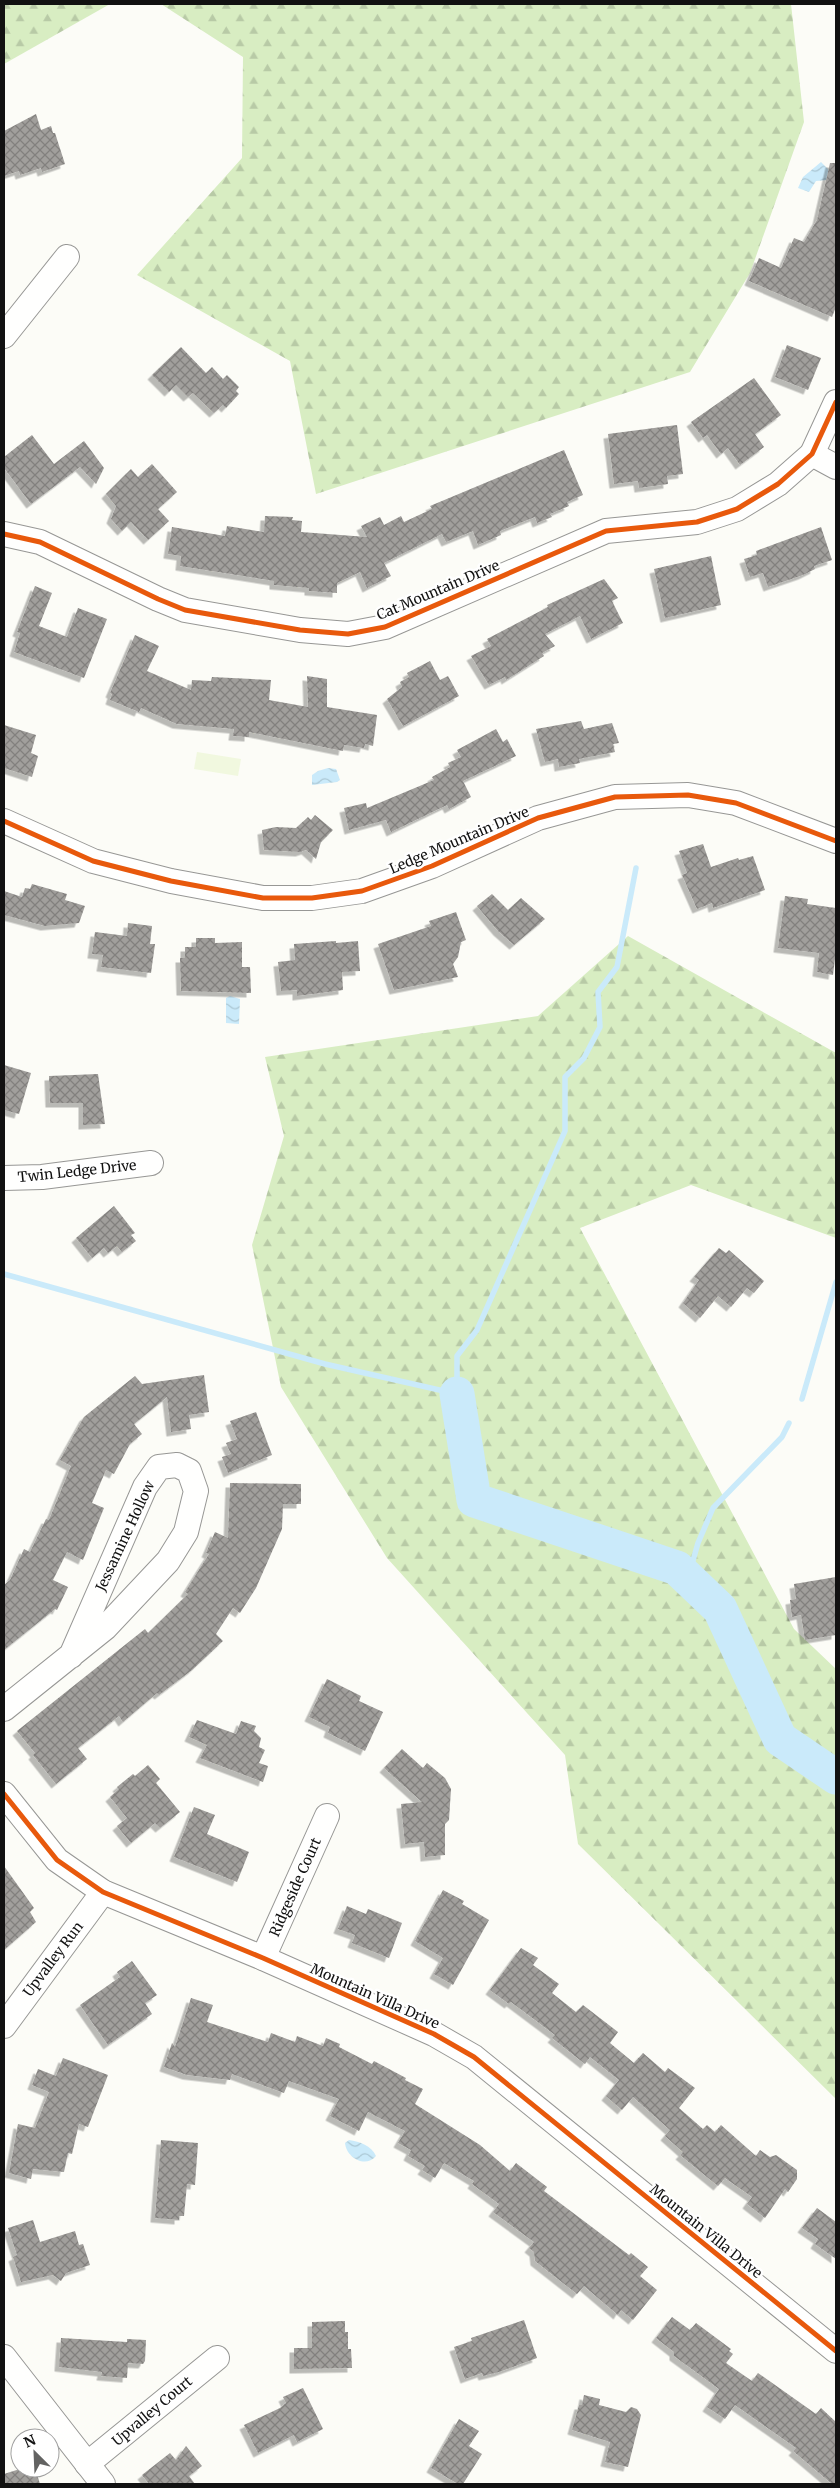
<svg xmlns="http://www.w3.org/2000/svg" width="840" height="2488" font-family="Merriweather,serif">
	<defs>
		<pattern id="forest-firs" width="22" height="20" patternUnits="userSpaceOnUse" patternTransform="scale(1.25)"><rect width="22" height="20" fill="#d8edc2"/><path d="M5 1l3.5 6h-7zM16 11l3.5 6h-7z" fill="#b8caa6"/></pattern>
		<pattern id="water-waves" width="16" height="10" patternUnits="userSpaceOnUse" patternTransform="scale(1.25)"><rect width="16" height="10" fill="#caeafa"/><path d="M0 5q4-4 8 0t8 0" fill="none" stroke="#acc8d5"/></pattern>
		<pattern id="building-cross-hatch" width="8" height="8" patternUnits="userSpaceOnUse" patternTransform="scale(1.25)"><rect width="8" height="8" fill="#a19f9c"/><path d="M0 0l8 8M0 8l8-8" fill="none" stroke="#82807e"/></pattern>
		<filter id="shadow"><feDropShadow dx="-4.5" dy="4.5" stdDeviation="0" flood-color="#0004"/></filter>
	</defs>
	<rect width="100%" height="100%" fill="#fcfcf7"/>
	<g fill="url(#forest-firs)">
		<polygon points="4,4 110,4 4,64"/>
		<polygon points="161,4 791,4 804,122 750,273 690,372 316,494 290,361 137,275 242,158 243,57"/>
		<polygon points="628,936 836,1053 836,1238 691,1185 580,1228 794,1629 836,1669 836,2099 578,1844 565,1755 387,1558 281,1387 252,1245 284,1136 265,1057 538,1016"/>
	</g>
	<polygon fill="#f1f8df" points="197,752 241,759 238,776 194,769"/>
	<g fill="url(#water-waves)">
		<polygon points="821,162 830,171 827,180 816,181 809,192 798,188 803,177"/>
		<polygon points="328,768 336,769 340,780 337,782 312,785 312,775 318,771"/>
		<polygon points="230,996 240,999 239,1024 226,1023 226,998"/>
		<path d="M349 2140C360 2142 371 2145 376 2156 365 2169 346 2157 345 2143Z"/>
	</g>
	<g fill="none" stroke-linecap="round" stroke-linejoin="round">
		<g stroke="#caeafa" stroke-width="5.5">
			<polyline points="4,1274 325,1364 457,1394 457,1356 477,1330 565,1131 565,1077 584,1058 600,1027 598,992 617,967 636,868"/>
			<polyline points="802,1399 836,1282"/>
			<polyline points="688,1578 698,1543 713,1508 782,1437 789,1423"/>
		</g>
		<polyline stroke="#caeafa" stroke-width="35" points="457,1394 474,1500 677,1568 720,1609 780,1739 836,1777"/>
	</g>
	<g fill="url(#building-cross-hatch)" filter="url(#shadow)">
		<polygon points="36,114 41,130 51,126 53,133 55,133 65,164 42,172 41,168 20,175 19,171 4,176 4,131"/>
		<polygon points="830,163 836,163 836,307 832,317 749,281 759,258 781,268 794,238 804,242 817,220"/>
		<polygon points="787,345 821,358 808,390 775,377"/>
		<polygon points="181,347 206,373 212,367 223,379 227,375 239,387 236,391 239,394 226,408 223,405 214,413 193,393 188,397 176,385 169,392 152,375"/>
		<polygon points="754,378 781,415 755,434 764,447 740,465 728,448 721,454 707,435 703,438 691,422"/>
		<polygon points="677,425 683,474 667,476 668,484 639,488 638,481 614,484 608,434"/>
		<polygon points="32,435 54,464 84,441 104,468 96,484 80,467 31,504 4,468 4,457"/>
		<polygon points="564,450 583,495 567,502 569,506 550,514 552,517 537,523 535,517 500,531 501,535 478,545 473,531 446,542 442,534 384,563 391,576 367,588 360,572 337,583 337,593 309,591 309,588 274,585 274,581 180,566 181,556 168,554 172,527 225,536 227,526 264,532 265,516 293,517 292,520 302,521 301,532 367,537 361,526 380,517 384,525 401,516 404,522 432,509 430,506"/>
		<polygon points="152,464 177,492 158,509 169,521 148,540 131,522 122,531 111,519 116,506 106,494 131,469 138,477"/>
		<polygon points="821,527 832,560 814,566 815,569 803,575 768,587 763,573 750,577 744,559 757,555 756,551"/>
		<polygon points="711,556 721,605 665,618 654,569"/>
		<polygon points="604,579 618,598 612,601 623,623 591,639 580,616 545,634 555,646 542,653 544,656 506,680 505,677 489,685 471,656 491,646 487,639 548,607 547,605"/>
		<polygon points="35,586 52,593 39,626 67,637 78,608 107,619 84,678 14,652 20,633 17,632"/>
		<polygon points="135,635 159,646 147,671 191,690 192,680 211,681 212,677 271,680 269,700 308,707 307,676 327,679 327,707 377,715 373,746 365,744 364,748 344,745 343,751 249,732 249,737 233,736 234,729 177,724 141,708 139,712 110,700 112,694 110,693"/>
		<polygon points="430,661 440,680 448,676 459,696 403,726 387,699 402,687 400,682 409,677 407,673"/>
		<polygon points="581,721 584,729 612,723 619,743 613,744 615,752 579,759 580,763 559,767 558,759 545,762 536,729"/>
		<polygon points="4,725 36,735 31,753 38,756 32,777 4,768"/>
		<polygon points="496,729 503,742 507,739 516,756 463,781 471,797 449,809 447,805 391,832 386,820 349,830 344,808 366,803 367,808 434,780 432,777 450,767 448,763 461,757 457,750"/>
		<polygon points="315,815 333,830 321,842 316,859 306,850 300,852 264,850 262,830 276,827 296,828 308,817 311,820"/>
		<polygon points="703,844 711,867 738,858 739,860 753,856 765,890 713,908 712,903 697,909 682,875 687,873 679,851"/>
		<polygon points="32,884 67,894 65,900 85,906 79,923 45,926 4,915 4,891 22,897 25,888 30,889"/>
		<polygon points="492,894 508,910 521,898 545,919 514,945 498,931 477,906"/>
		<polygon points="785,896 808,899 807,904 836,908 836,951 833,975 817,972 819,953 778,948"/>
		<polygon points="456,912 466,940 461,942 458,957 453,964 458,977 394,990 378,944 431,926 429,921"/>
		<polygon points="128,923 152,926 150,944 155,944 151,973 101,967 103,955 92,954 95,932 127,936"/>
		<polygon points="196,938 215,938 215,943 242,942 242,967 250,967 251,993 181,991 180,958 185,958 185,947 196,947"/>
		<polygon points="336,941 336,943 358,941 360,971 342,972 343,990 297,996 297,990 281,991 278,962 295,960 294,944"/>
		<polygon points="4,1065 31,1073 19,1114 4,1110"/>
		<polygon points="98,1074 105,1124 83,1125 83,1103 50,1103 49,1076"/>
		<polygon points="114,1206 135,1233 131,1235 136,1241 122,1252 117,1246 108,1253 104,1248 92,1258 76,1238"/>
		<polygon points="719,1248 726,1253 729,1250 764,1281 754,1293 747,1288 731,1307 718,1296 700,1318 683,1303 699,1280 694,1277"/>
		<polygon points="204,1375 209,1412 189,1415 191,1429 171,1432 167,1397 134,1424 142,1434 130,1444 114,1474 106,1470 92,1503 104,1508 83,1560 67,1552 53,1580 68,1587 57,1610 55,1609 4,1650 4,1585 10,1580 24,1549 30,1552 46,1519 49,1520 71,1466 60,1460 84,1417 135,1376 142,1384"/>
		<polygon points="256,1412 272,1455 228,1473 222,1457 231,1454 226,1443 237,1439 230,1421"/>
		<polygon points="230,1483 301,1484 301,1504 283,1504 282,1529 256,1588 240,1613 233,1608 216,1634 223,1641 192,1670 159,1695 157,1693 123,1722 119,1716 78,1748 87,1759 56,1784 33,1755 35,1753 17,1731 145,1629 148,1633 188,1594 185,1592 209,1554 206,1553 215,1532 228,1538"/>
		<polygon points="836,1577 836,1635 805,1640 801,1615 792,1617 790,1600 796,1599 794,1584"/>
		<polygon points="327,1679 361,1696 359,1701 383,1712 365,1751 328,1733 330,1727 309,1717"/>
		<polygon points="197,1720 236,1734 241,1721 256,1726 254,1731 261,1738 259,1747 265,1750 259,1763 268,1766 263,1782 200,1758 207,1745 189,1737"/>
		<polygon points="402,1749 423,1768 427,1763 445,1778 451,1789 449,1820 445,1824 445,1855 425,1857 424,1842 405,1844 401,1804 422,1802 384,1768"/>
		<polygon points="148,1765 160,1779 156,1783 180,1812 160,1828 155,1823 131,1843 117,1826 127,1818 110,1797 119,1789 117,1787 133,1774 135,1776"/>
		<polygon points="194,1807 215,1815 207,1834 249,1852 237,1882 174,1857"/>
		<polygon points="4,1866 34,1908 30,1912 36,1922 4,1950"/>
		<polygon points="443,1890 464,1901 462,1904 489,1920 453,1985 434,1974 443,1958 415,1941"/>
		<polygon points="347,1906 366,1914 368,1909 402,1923 389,1958 352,1943 355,1935 338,1929"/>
		<polygon points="521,1948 538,1958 533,1965 559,1984 552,1993 576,2012 583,2005 618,2032 610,2043 634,2063 643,2053 665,2072 668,2068 695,2088 679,2108 703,2129 707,2125 715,2132 721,2125 756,2156 760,2150 770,2157 776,2155 797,2170 797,2179 788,2192 785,2189 765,2218 747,2204 752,2197 725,2178 718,2186 680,2155 683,2152 665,2136 670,2130 633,2097 622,2110 606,2096 619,2080 590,2057 585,2064 552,2038 555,2035 511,2002 509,2004 490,1990"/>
		<polygon points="132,1961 157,1995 145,2003 152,2014 108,2045 80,2005 120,1977 117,1972"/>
		<polygon points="191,1998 213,2005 207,2022 268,2042 271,2033 295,2042 297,2036 323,2046 326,2038 340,2044 339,2047 372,2064 374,2061 406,2078 405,2080 423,2089 415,2104 480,2145 510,2171 516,2163 547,2187 544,2191 629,2255 631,2253 648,2267 640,2276 657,2290 633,2320 621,2310 618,2315 584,2286 577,2294 535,2261 534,2252 529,2248 534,2242 493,2212 499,2204 472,2184 474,2181 444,2163 435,2178 422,2170 425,2166 408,2156 411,2150 398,2143 405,2131 368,2112 359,2131 330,2116 339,2099 289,2081 284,2093 232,2074 230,2080 187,2075 164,2067 172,2043 175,2047"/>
		<polygon points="63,2058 108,2075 88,2127 79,2124 72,2154 68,2153 64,2172 33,2169 31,2179 9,2173 18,2124 35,2128 49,2092 32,2085 38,2069 56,2076"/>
		<polygon points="161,2140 198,2143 195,2185 187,2184 184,2216 179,2216 179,2220 155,2218"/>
		<polygon points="817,2208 836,2222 836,2259 815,2244 818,2239 802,2228"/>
		<polygon points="33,2220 40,2242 75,2231 79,2245 83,2244 90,2265 66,2273 61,2281 53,2275 21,2282 13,2257 17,2255 8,2228"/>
		<polygon points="672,2317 690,2330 696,2323 731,2349 729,2351 733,2354 726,2363 752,2381 758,2373 816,2414 821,2408 836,2422 836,2484 832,2484 793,2451 796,2448 735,2405 725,2419 707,2407 719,2389 674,2356 674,2352 656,2338"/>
		<polygon points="524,2320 537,2358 499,2372 483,2376 482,2373 465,2379 454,2347 472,2341 471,2338"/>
		<polygon points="345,2321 345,2332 348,2332 348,2349 351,2349 352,2368 294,2369 294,2348 312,2348 312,2322"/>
		<polygon points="61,2338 127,2342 127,2339 146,2340 145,2361 143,2364 128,2363 127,2378 101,2376 102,2372 59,2367"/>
		<polygon points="303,2388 323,2429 297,2442 294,2435 258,2453 244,2425 280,2408 286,2403 283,2397"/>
		<polygon points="584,2395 600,2399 599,2405 626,2412 631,2407 637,2409 641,2415 628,2467 605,2462 610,2442 572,2430 579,2405 582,2405"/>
		<polygon points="459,2419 479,2431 469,2446 482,2454 463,2484 458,2484 431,2468"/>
		<polygon points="186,2446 202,2466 189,2476 195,2484 149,2484 142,2475 170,2453 176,2460"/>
		<polygon points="23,2468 35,2468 40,2484 4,2484 4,2474"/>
	</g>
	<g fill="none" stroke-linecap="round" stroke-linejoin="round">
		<defs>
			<g id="minor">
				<polyline points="4,336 67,257"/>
				<polyline points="812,454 836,467"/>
				<polyline points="4,534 40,542 158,599 185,610 300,630 348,634 385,627 606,531 697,522 737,509 778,484 812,454 836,402"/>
				<polyline points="4,821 93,861 171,881 263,898 312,898 362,891 432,866 538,818 615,797 688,795 736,803 836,841"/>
				<polyline points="4,1178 42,1177 151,1163"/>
				<polyline points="4,1709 105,1628 168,1561 186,1532 196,1491 189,1471 177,1465 159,1467 145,1487 71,1656"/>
				<polyline points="4,1794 57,1860 103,1892 263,1958 434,2034 474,2057 836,2351"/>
				<polyline points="263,1958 327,1816"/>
				<polyline points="4,2026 103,1892"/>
				<polyline points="4,2357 103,2484"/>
				<polyline points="87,2464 217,2358"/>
			</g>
		</defs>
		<use href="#minor" stroke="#979795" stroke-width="26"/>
		<use href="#minor" stroke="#fffffe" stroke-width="24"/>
		<defs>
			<g id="cycleway">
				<polyline points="4,534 40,542 158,599 185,610 300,630 348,634 385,627 606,531 697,522 737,509 778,484 812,454 836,402"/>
				<polyline points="4,821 93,861 171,881 263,898 312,898 362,891 432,866 538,818 615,797 688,795 736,803 836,841"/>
				<polyline points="4,1794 57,1860 103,1892 263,1958 434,2034 474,2057 836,2351"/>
			</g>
		</defs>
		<use href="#cycleway" stroke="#fff" stroke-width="8"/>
		<use href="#cycleway" stroke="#e8590c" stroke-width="5"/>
	</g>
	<g text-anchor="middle" stroke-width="5" stroke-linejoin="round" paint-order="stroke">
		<g font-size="14" fill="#111" stroke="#fff">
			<text transform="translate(438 590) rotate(-23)" y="5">Cat Mountain Drive</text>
			<text transform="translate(459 840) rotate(-23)" y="5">Ledge Mountain Drive</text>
			<text transform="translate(77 1171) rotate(-6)" y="5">Twin Ledge Drive</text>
			<text transform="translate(125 1536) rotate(-65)" y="5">Jessamine Hollow</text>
			<text transform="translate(295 1887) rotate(-66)" y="5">Ridgeside Court</text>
			<text transform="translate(53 1959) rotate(-53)" y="5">Upvalley Run</text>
			<text transform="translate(375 1996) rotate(24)" y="5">Mountain Villa Drive</text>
			<text transform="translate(706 2231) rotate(39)" y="5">Mountain Villa Drive</text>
			<text transform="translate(152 2411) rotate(-40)" y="5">Upvalley Court</text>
		</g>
	</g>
	<rect width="840" height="2488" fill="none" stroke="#111111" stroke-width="10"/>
	<g transform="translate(35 2453) rotate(336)"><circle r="24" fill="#ffffff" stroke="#a0a0a0"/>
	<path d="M0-4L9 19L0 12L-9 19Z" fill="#636362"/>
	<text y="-8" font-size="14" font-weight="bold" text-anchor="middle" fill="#111111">N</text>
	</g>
</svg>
